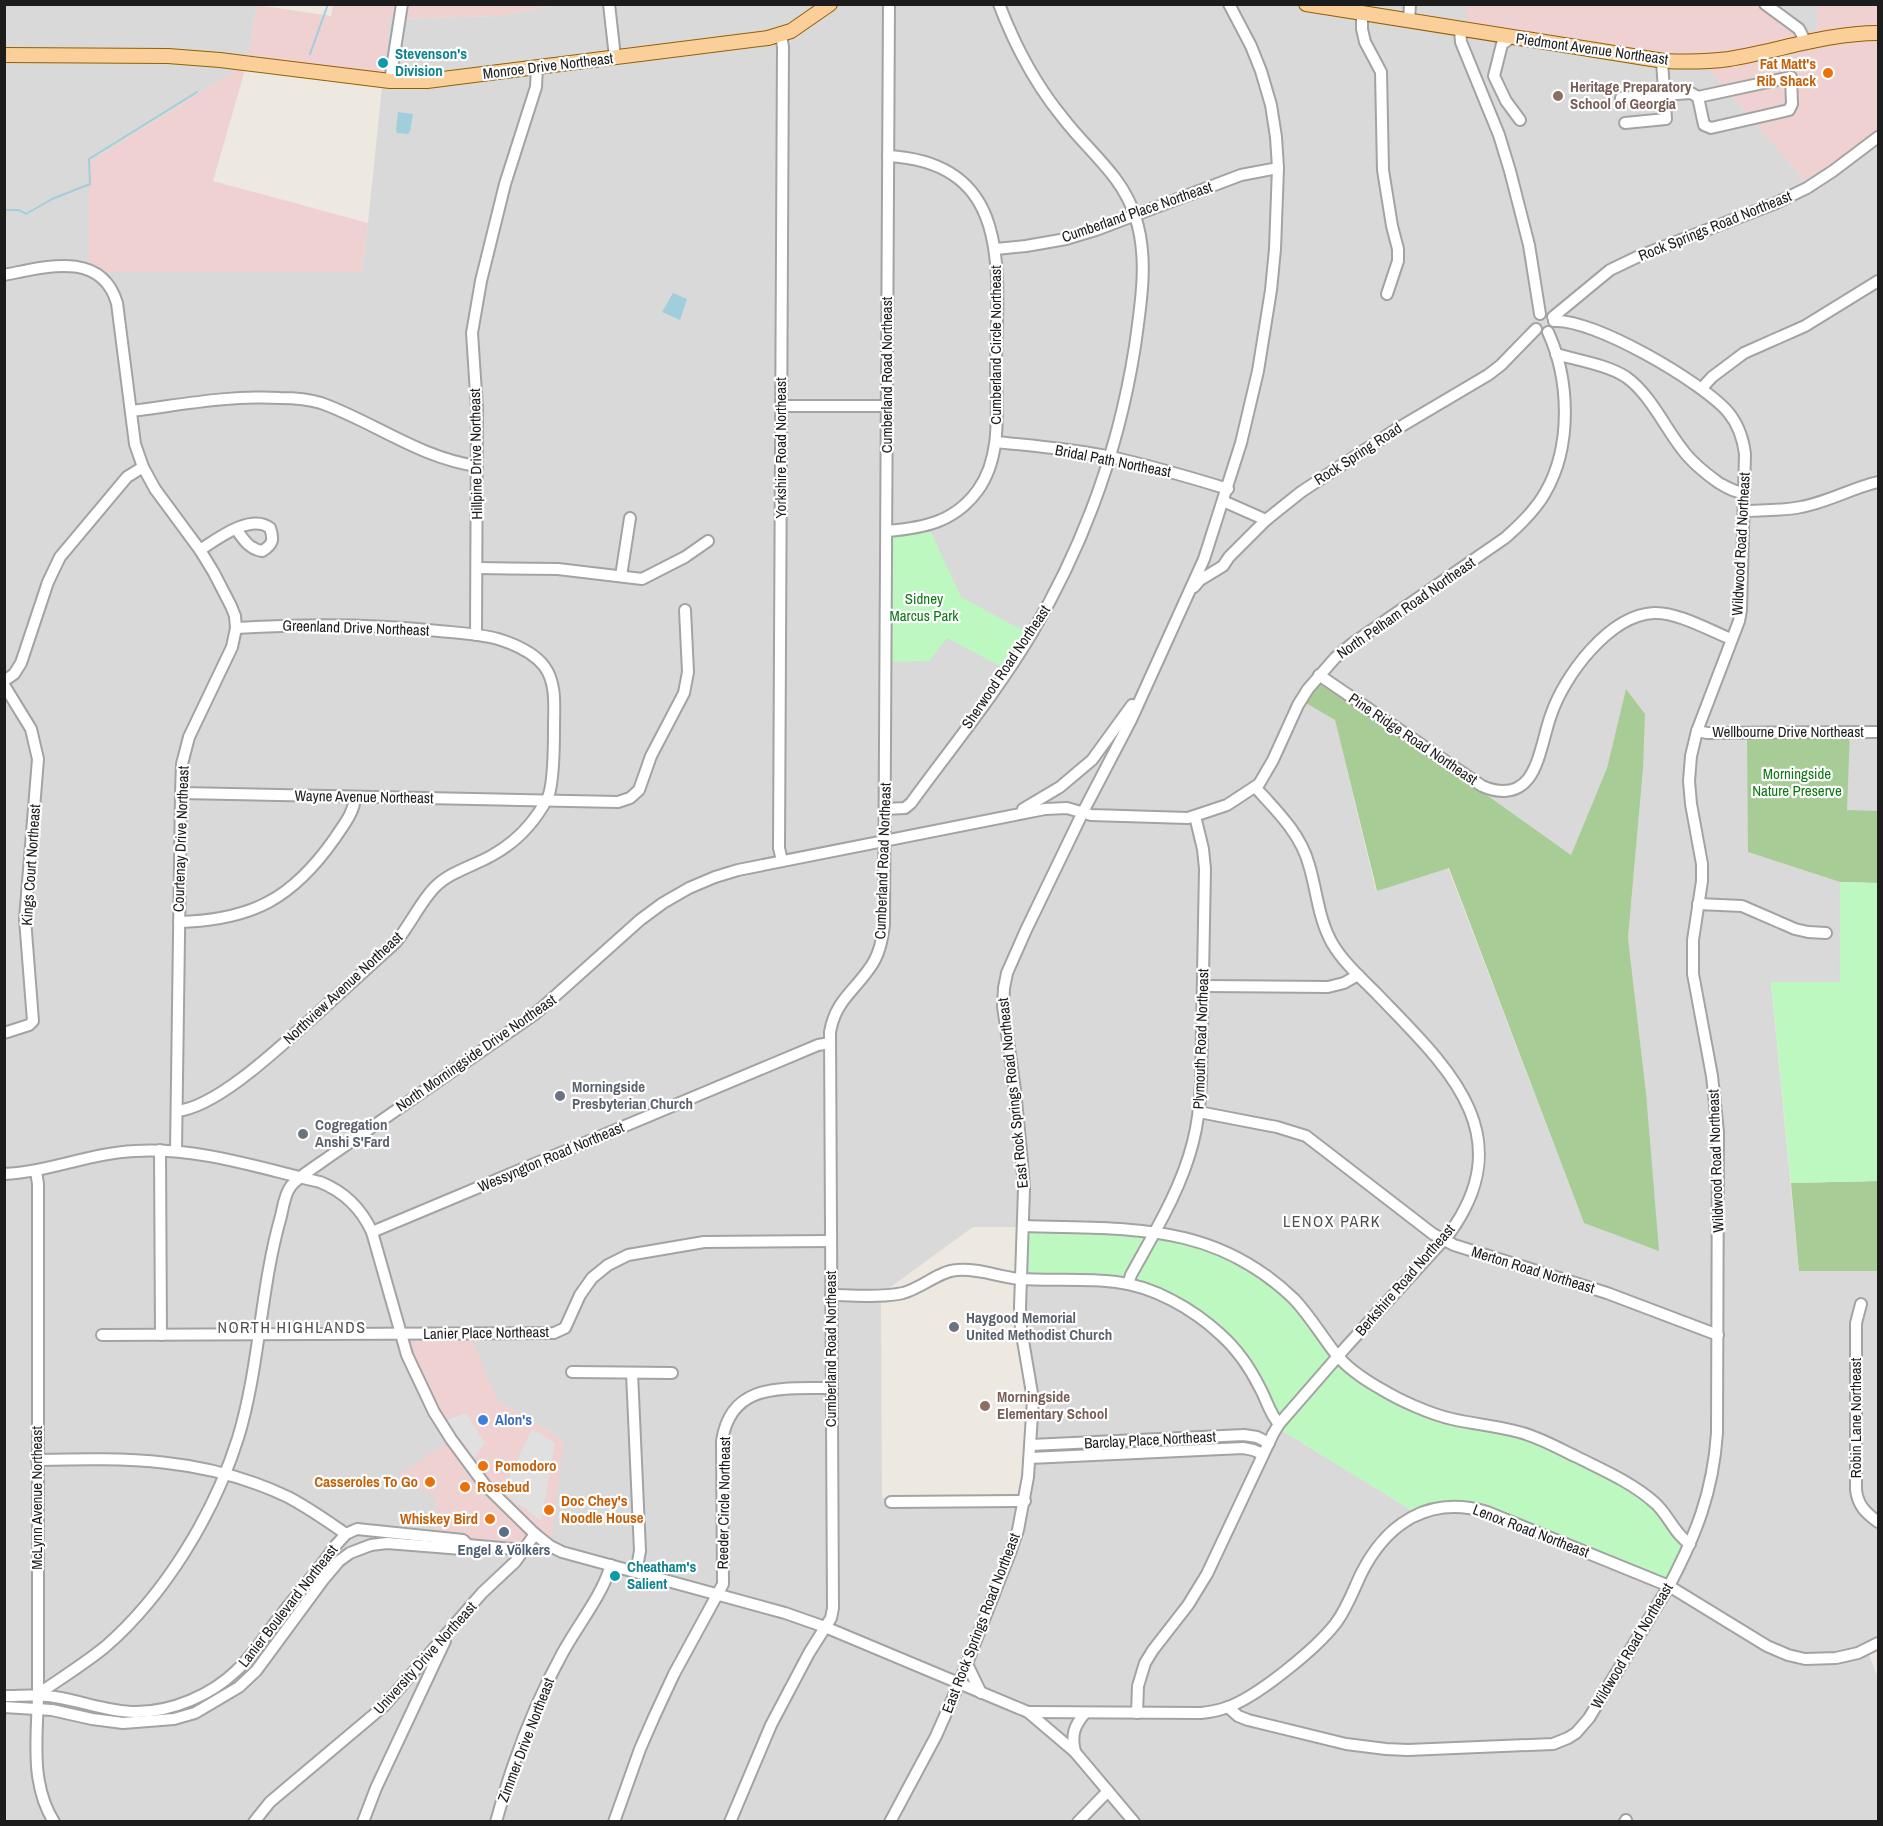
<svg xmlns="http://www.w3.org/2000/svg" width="1883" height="1826" font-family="'Archivo Narrow',sans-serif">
	<rect width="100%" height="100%" fill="#ede9e1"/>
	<g fill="#dad9d9" fill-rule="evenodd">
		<path d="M5 5H257L247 63 89 162 362 272 368 223 389 19 499 16 558 5H1467V31L1700 59 1810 187 1878 136V811H1847L1748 852 1840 882V982L1771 983 1799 1271H1878V1645L1867 1650 1878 1678V1821L5 1822ZM1320 676 1571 855 1607 768 1626 690 1643 769 1628 938 1646 1093 1584 1223 1448 868 1376 891 1335 720ZM973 1227H1022L1431 1413 1411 1510 1275 1426 1257 1380 1226 1339 1186 1306 1124 1281 1022 1278 1032 1406 1022 1500 882 1498 881 1294ZM498 1401 564 1440 435 1542 436 1497 449 1442Z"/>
		<polygon points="1765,5 1817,5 1818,36 1787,18"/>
	</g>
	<g fill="#eed1d0">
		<polygon points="257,5 331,16 333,5 558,5 499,16 389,19 384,78 247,63 213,181 368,223 362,272 89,272 89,162 247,63"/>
		<polygon points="1467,5 1765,5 1817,35 1817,5 1878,5 1878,136 1810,187 1700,59 1467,31"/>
		<polygon points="403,1333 469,1333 498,1401 564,1440 551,1544 539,1546 532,1551 435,1542 436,1497 398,1475 449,1441"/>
	</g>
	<g fill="#a7cc96">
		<polygon points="1320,676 1571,855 1607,768 1626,689 1645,714 1643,769 1628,938 1646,1093 1659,1251 1584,1223 1449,868 1377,891 1335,720 1306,703"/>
		<polygon points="1850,731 1847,810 1878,811 1878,883 1840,882 1748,852 1747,732"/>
		<polygon points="1878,1181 1878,1271 1799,1271 1791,1183"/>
	</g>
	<g fill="#bdf8c1">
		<polygon points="928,526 961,597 1031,635 1008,670 947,638 929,661 886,662 887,531"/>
		<polygon points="1840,882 1878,883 1878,1181 1791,1183 1771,982 1840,982"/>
		<polygon points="1022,1227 1190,1236 1234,1255 1290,1298 1337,1354 1380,1390 1431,1413 1539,1435 1659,1505 1693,1543 1667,1586 1485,1510 1447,1505 1411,1510 1275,1426 1257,1380 1226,1339 1186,1306 1124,1281 1022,1278"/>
	</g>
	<g fill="#e0e0e0">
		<polygon points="466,1413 485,1443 472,1461 447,1420"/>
		<polygon points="532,1429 555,1443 541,1521 502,1492"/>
	</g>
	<g fill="#a1cedb">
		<polygon points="398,112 413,114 410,131 408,134 397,133 396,129"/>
		<polygon points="673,293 687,299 680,320 662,312"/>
	</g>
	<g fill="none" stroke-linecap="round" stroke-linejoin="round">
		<g stroke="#a1cedb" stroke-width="2">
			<polyline points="310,54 328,4"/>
			<polyline points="4,210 19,210 26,214 52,199 90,184 89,159 197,92"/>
		</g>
		<defs>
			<g id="minor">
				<polyline points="609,4 615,57"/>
				<polyline points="1765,4 1799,29 1806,43"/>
				<polyline points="1362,14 1362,29 1365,42 1381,72 1383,170 1392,226 1398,249 1398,261 1387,294"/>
				<polyline points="1409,21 1410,4"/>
				<polyline points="1460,30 1461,42 1499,135 1510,171 1529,245 1540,314"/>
				<polyline points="781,35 783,47 779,848 782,861"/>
				<polyline points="1511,38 1502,44 1494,76 1506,101 1520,120"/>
				<polygon points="1791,77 1792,104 1789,110 1711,128 1704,125 1698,97"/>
				<polyline points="390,81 402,4"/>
				<polyline points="1621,98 1691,93 1698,97"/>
				<polyline points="1625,123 1666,119 1662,61"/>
				<polyline points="996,249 1026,246 1066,239 1096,230 1241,175 1278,168"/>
				<path d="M4 275C45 267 101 250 117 303L135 444 143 467 155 489 200 550 214 573 231 606 235 616 236 628 232 647 189 737 182 764 181 793 176 1151"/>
				<polyline points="1553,317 1610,270 1637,257 1776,203 1807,188 1833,171 1878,137"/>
				<path d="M1556 354C1577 360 1608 365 1626 377 1650 394 1664 426 1682 449 1692 463 1705 473 1719 483 1728 488 1734 492 1744 493"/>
				<polyline points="1702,388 1712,377 1744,353 1805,326 1878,281"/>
				<polyline points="781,406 887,406"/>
				<path d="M131 411C180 405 230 395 280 398 294 398 308 399 321 403 374 422 420 458 477 466"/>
				<path d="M996 442C1034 446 1073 449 1111 457 1151 466 1189 477 1228 489"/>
				<polyline points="1223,501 1266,520"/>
				<path d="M1744 511C1763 510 1782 511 1801 507 1828 502 1852 488 1878 482"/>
				<path d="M887 531C924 528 955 522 978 490 1003 455 996 407 996 366 997 273 1015 163 888 156"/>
				<path d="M200 550C217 539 251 513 270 528 274 539 273 545 262 551 249 549 243 539 236 529"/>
				<polyline points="477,568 558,569 642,579 685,557 708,541"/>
				<polyline points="621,576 630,518"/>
				<polyline points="1194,587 1200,580 1223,566 1229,557 1266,520 1301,492 1395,430 1488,375 1501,365 1536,329"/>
				<polyline points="476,635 477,408 472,333 481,281 505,184 536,87 537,67"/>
				<path d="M1319 675 1482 786C1498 793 1516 794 1528 779 1540 764 1544 734 1551 715 1564 676 1609 615 1654 613 1677 612 1709 630 1731 639"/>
				<polyline points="4,681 14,674 21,663 48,582 60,557 127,477 143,467"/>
				<polyline points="4,685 31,729 38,759 25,919 33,1021 29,1025 4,1033"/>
				<polyline points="1697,731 1707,733 1878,732"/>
				<polyline points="181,793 618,802 630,798 639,790 651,756 684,693 688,672 685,610"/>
				<path d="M885 809 905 808 911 803C951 748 997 692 1032 633 1085 543 1119 449 1135 346 1141 303 1149 257 1135 216 1122 175 1088 151 1063 118 1035 84 1015 46 999 4"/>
				<polyline points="1023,809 1060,787 1092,760 1132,705"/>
				<polyline points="1698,904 1742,906 1795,929 1808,932 1826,933"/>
				<path d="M179 922C253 920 293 898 335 838 344 824 354 813 355 797"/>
				<polyline points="1203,986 1328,987 1344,983 1358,975"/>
				<path d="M177 1111C219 1107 286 1041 318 1013 344 989 370 966 396 942 410 925 421 901 435 887 450 872 473 866 491 856 515 843 534 823 547 799 554 787 554 743 554 727 554 707 557 683 544 666 534 653 514 644 498 639 479 634 459 633 439 631 372 624 304 624 236 628"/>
				<polyline points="1199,1112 1277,1127 1306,1136 1433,1234 1454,1245 1607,1293 1718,1335"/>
				<polyline points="160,1150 161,1335"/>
				<path d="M36 1171 38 1184V1696C37 1738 30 1784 54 1822"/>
				<path d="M4 1174C49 1172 90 1153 135 1151 198 1147 259 1168 320 1182 345 1192 361 1208 372 1232L407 1355 434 1412 451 1439 485 1485 535 1534 550 1546 562 1552 785 1613 825 1627 1028 1712 1075 1752 1134 1822"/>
				<path d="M1023 1226C1127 1230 1212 1220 1294 1299 1310 1316 1321 1335 1335 1353 1347 1368 1365 1380 1381 1389 1401 1401 1430 1414 1452 1419 1474 1424 1497 1426 1519 1432 1539 1437 1558 1448 1577 1457 1603 1470 1633 1483 1655 1503 1668 1514 1675 1535 1690 1544"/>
				<polyline points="372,1232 818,1045 830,1043"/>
				<path d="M1128 1284 1131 1275C1154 1233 1181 1190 1193 1142 1198 1123 1200 1103 1201 1083L1205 869 1203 849 1195 816"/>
				<path d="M831 1295C854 1295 881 1298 903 1293 922 1288 939 1271 957 1270 978 1268 999 1277 1020 1279 1052 1281 1084 1278 1116 1282 1153 1286 1193 1309 1220 1334 1237 1349 1250 1368 1260 1388 1267 1401 1270 1414 1279 1424"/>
				<path d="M1861 1304 1856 1323V1490C1858 1506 1866 1513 1878 1522"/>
				<polyline points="102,1335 554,1333 565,1328 580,1295 592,1278 608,1265 628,1255 704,1242 830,1241"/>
				<polyline points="572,1372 672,1373"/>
				<polyline points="632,1373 640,1551 636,1572"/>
				<polyline points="1031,1445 1244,1435 1257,1437 1269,1443"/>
				<polyline points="1030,1458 1243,1448 1253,1450 1263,1454"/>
				<path d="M37 1460C128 1458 204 1457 288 1497 309 1508 327 1521 346 1534"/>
				<polyline points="891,1502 1025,1501"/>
				<polyline points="967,1664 981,1693"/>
				<path d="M38 1694C60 1679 84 1664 105 1647 165 1595 214 1514 238 1438 260 1366 260 1289 281 1216 283 1207 285 1193 291 1186 299 1176 312 1169 323 1161L535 1014 640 920 663 903 689 888 715 877 738 870 1045 809 1067 808 1091 815 1188 818 1227 805 1259 784 1273 760 1298 705 1308 689 1335 658 1353 643 1505 538C1520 525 1535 511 1545 493 1572 447 1570 380 1548 332"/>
				<path d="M4 1696C21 1696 39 1694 55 1697 82 1701 108 1712 136 1712 172 1712 211 1695 236 1671 254 1655 267 1632 282 1614 300 1591 319 1569 336 1545L346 1534 357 1529 463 1540 468 1545 523 1550"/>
				<polyline points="4,1707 52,1710 92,1719 123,1723 174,1719 195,1713 239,1687 256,1671 323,1580 339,1561 350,1553 371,1545 387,1543 462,1549 468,1545"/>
				<path d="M1228 1707 1238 1716 1248 1720 1346 1744 1386 1749 1408 1750 1553 1744 1568 1738 1576 1733 1589 1718 1669 1586C1696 1535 1713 1492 1717 1433L1718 1132 1712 1076 1693 974V940L1702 881V864L1691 804 1689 781 1691 756 1697 731 1739 621 1741 610 1745 454C1743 438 1738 424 1728 412 1702 382 1593 318 1554 321"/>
				<path d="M1028 1712 1201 1713C1211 1712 1220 1710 1228 1707 1258 1696 1316 1649 1336 1623 1347 1608 1353 1591 1361 1574 1387 1522 1430 1495 1487 1512L1669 1586 1767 1646 1788 1655 1805 1659 1836 1658 1858 1653 1878 1643"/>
				<path d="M1137 1713 1138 1686 1145 1663 1153 1650 1188 1605 1207 1574 1273 1434 1279 1424 1346 1347 1449 1234C1523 1133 1445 1065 1377 994 1361 978 1343 962 1332 943 1318 918 1317 891 1309 865 1301 834 1276 810 1255 787"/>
				<path d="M1075 1752C1071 1735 1074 1726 1085 1713"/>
				<polyline points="254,1822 270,1802 384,1706 482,1593 515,1562 535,1534"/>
				<polyline points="363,1822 376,1788 445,1641"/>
				<path d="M496 1822C512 1763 533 1707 562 1654 578 1624 601 1598 611 1565"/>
				<path d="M614 1822 640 1749 654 1717 674 1674 723 1584 722 1441C731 1381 784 1389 831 1388"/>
				<path d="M730 1822 771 1725 809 1653 831 1618 833 1608 830 1032C835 1002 853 992 869 969 879 956 882 941 884 925L889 4"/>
				<polyline points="890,1822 936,1736 959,1684 1010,1553 1018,1530 1028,1477 1033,1399 1021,1329 1020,1307 1024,1189 1022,1162 1015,1090 1003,1006 1004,988 1007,973 1026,930 1083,812 1131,720 1204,559 1241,443 1258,371 1271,290 1275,249 1278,168 1276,137 1271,105 1261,71 1251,46 1229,4"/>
				<polyline points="1078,1822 1108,1791"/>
				<polyline points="1625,1822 1626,1820"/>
			</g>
			<g id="major">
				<path d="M1306 4 1664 61C1686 62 1707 62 1729 59 1778 51 1828 33 1878 33"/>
				<polyline points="4,55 168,56 220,60 390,81 427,81 768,38 791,31 830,4"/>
			</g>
		</defs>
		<use href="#minor" stroke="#a3a3a3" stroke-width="14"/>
		<use href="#major" stroke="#926002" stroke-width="16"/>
		<use href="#minor" stroke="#fff" stroke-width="10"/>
		<use href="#major" stroke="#facf99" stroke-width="14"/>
	</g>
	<g fill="#0f9aa8" stroke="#fff" stroke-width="2">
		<circle cx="383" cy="63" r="6"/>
		<circle cx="615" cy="1576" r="6"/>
	</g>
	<g fill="#e8710a" stroke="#fff" stroke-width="2">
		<circle cx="1828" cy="73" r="6"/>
		<circle cx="483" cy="1466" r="6"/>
		<circle cx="430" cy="1482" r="6"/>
		<circle cx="465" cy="1487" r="6"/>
		<circle cx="549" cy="1510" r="6"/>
		<circle cx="490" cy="1519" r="6"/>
	</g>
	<g fill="#8d6e63" stroke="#fff" stroke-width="2">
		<circle cx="1558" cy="96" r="6"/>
		<circle cx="985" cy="1406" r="6"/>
	</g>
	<g fill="#6b7280" stroke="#fff" stroke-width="2">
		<circle cx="560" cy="1096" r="6"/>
		<circle cx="303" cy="1134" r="6"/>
		<circle cx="954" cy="1327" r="6"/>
	</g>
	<circle fill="#3f7fe0" stroke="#fff" stroke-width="2" cx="483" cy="1420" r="6"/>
	<circle fill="#5c6f8a" stroke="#fff" stroke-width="2" cx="504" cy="1532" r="6"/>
	<g text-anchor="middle" stroke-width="4.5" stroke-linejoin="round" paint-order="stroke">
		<g font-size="15" fill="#1c1c1c" stroke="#fff">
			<text transform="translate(1592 49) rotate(8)" y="5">Piedmont Avenue Northeast</text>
			<text transform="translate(548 66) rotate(-7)" y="5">Monroe Drive Northeast</text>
			<text transform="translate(1137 212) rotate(-19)" y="5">Cumberland Place Northeast</text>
			<text transform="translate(1715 226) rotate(-22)" y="5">Rock Springs Road Northeast</text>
			<text transform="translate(996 345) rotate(-90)" y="5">Cumberland Circle Northeast</text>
			<text transform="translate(887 375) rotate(-90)" y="5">Cumberland Road Northeast</text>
			<text transform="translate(781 448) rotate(-90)" y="5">Yorkshire Road Northeast</text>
			<text transform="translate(476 454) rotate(-91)" y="5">Hillpine Drive Northeast</text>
			<text transform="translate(1358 454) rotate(-33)" y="5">Rock Spring Road</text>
			<text transform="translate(1113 461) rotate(11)" y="5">Bridal Path Northeast</text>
			<text transform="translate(1741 544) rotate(-87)" y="5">Wildwood Road Northeast</text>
			<text transform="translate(1406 608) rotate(-35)" y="5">North Pelham Road Northeast</text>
			<text transform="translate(356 628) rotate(2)" y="5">Greenland Drive Northeast</text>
			<text transform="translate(1006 667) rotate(-56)" y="5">Sherwood Road Northeast</text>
			<text x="1788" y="737">Wellbourne Drive Northeast</text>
			<text transform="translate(1413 739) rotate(34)" y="5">Pine Ridge Road Northeast</text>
			<text transform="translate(364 797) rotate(1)" y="5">Wayne Avenue Northeast</text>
			<text transform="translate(181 839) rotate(-88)" y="5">Courtenay Drive Northeast</text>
			<text transform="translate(883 861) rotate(-88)" y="5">Cumberland Road Northeast</text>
			<text transform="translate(31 865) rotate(-86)" y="5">Kings Court Northeast</text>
			<text transform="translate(343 988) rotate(-43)" y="5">Northview Avenue Northeast</text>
			<text transform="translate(1201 1039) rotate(-88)" y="5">Plymouth Road Northeast</text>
			<text transform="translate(476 1053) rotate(-35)" y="5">North Morningside Drive Northeast</text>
			<text transform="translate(1013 1093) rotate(-96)" y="5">East Rock Springs Road Northeast</text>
			<text transform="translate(551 1157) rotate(-23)" y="5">Wessyngton Road Northeast</text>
			<text transform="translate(1716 1161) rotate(-92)" y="5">Wildwood Road Northeast</text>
			<text transform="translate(1533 1270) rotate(17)" y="5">Merton Road Northeast</text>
			<text transform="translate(1405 1280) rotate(-49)" y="5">Berkshire Road Northeast</text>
			<text transform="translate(486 1333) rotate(-1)" y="5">Lanier Place Northeast</text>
			<text transform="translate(831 1349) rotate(-90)" y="5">Cumberland Road Northeast</text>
			<text transform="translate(1856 1418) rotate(-90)" y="5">Robin Lane Northeast</text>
			<text transform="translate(1150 1440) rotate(-3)" y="5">Barclay Place Northeast</text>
			<text transform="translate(37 1498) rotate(-90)" y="5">McLynn Avenue Northeast</text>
			<text transform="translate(724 1503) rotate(-89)" y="5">Reeder Circle Northeast</text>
			<text transform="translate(1531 1531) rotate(21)" y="5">Lenox Road Northeast</text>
			<text transform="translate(288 1606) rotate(-52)" y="5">Lanier Boulevard Northeast</text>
			<text transform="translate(981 1623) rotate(-69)" y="5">East Rock Springs Road Northeast</text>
			<text transform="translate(1632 1646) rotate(-59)" y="5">Wildwood Road Northeast</text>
			<text transform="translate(425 1658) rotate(-48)" y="5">University Drive Northeast</text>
			<text transform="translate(526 1740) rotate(-69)" y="5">Zimmer Drive Northeast</text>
		</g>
		<g font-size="15" font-weight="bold" fill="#0d838f" stroke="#fff" text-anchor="start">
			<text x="395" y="59">Stevenson's<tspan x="395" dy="17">Division</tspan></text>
			<text x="627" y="1572">Cheatham's<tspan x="627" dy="17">Salient</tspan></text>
		</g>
		<g font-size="15" font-weight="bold" fill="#c56008" stroke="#fff" text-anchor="end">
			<text x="1816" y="69">Fat Matt's<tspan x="1816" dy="17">Rib Shack</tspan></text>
			<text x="495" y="1471" text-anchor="start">Pomodoro</text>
			<text x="418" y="1487">Casseroles To Go</text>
			<text x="477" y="1492" text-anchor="start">Rosebud</text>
			<text x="561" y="1506" text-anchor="start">Doc Chey's<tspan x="561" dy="17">Noodle House</tspan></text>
			<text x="478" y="1524">Whiskey Bird</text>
		</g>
		<g font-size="15" font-weight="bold" fill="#785e54" stroke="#fff" text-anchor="start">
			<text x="1570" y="92">Heritage Preparatory<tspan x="1570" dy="17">School of Georgia</tspan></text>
			<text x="997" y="1402">Morningside<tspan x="997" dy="17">Elementary School</tspan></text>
		</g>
		<g font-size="15" fill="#0c7714" stroke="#fff">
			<text x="924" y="604">Sidney<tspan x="924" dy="17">Marcus Park</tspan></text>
			<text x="1797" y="779">Morningside<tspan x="1797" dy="17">Nature Preserve</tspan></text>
		</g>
		<g font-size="15" font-weight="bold" fill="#5b616d" stroke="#fff" text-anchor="start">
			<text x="572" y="1092">Morningside<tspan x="572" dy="17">Presbyterian Church</tspan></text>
			<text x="315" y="1130">Cogregation<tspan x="315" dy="17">Anshi S'Fard</tspan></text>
			<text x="966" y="1323">Haygood Memorial<tspan x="966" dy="17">United Methodist Church</tspan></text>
		</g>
		<g font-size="15" font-weight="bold" fill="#366cbe" stroke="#fff" text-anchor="start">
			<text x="495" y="1425">Alon's</text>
		</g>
		<g font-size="15" font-weight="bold" fill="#4e5e75" stroke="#fff">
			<text x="504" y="1555">Engel &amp; Völkers</text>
		</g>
		<g font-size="16" letter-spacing="1.5" fill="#4f4f4f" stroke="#fff">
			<text x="1332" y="1227">LENOX PARK</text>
			<text x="292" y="1333">NORTH HIGHLANDS</text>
		</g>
	</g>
	<rect width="1883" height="1826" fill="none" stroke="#1c1c1c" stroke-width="12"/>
</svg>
